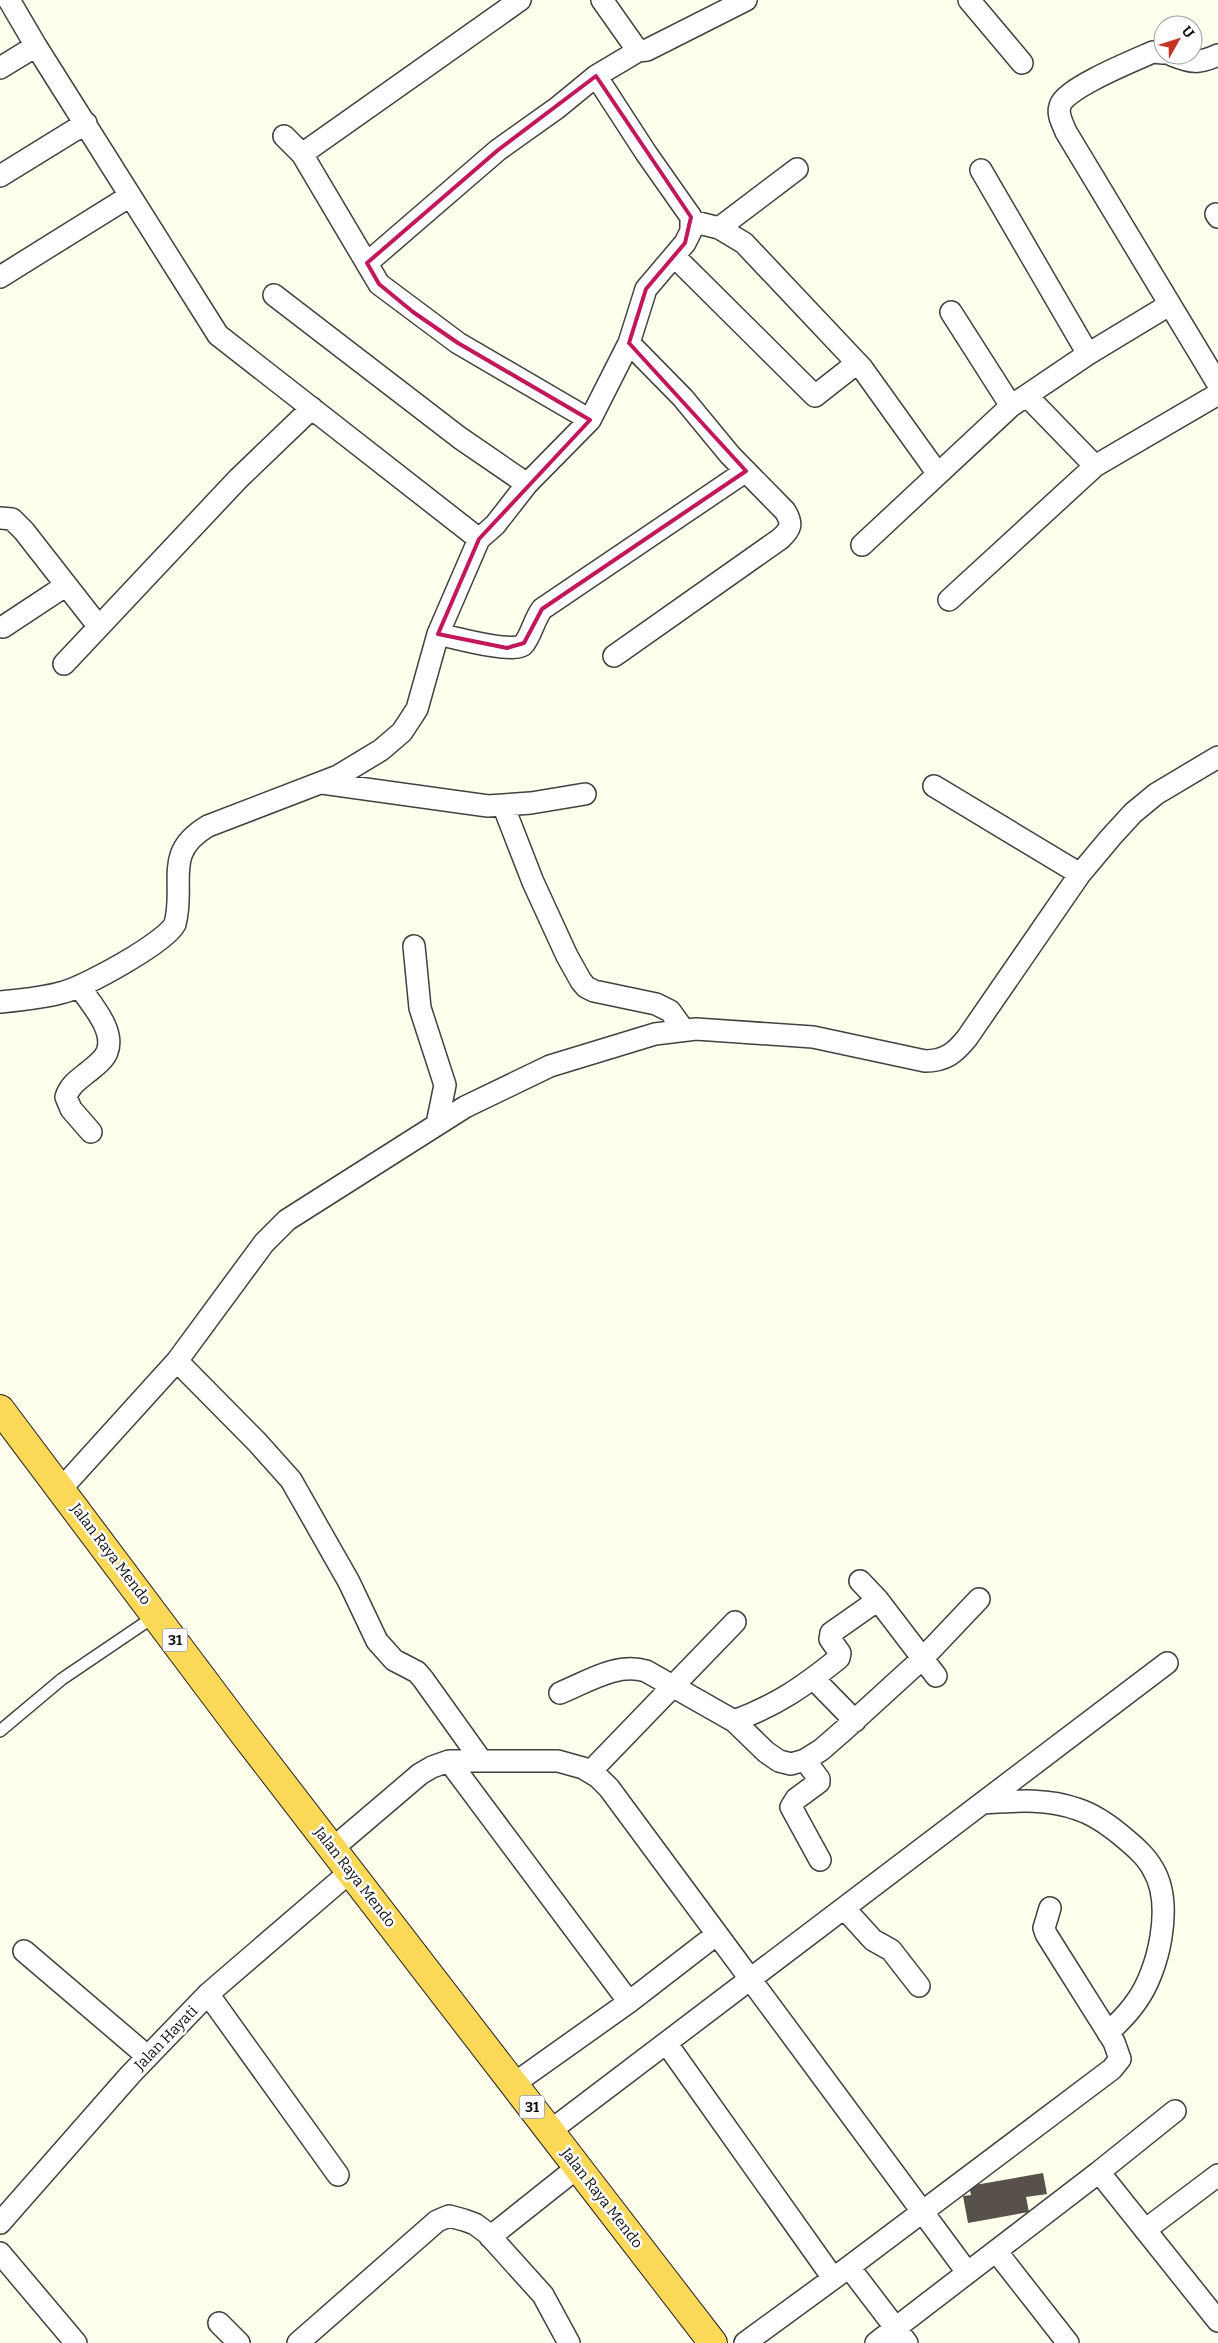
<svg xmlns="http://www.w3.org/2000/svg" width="1218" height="2343" viewBox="0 0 1218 2343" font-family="Bitter,serif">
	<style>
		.building { fill: #57514a }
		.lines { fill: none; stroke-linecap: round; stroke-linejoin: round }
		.service-casing { stroke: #414141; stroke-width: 14 }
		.minor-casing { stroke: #414141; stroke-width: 24 }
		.trunk-casing { stroke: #1f1f1f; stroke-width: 30 }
		.service { stroke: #fff; stroke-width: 11 }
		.minor { stroke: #fff; stroke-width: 21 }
		.trunk { stroke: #fcd859; stroke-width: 28 }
		.marked { fill: none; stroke: #c2185b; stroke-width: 4; stroke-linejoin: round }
		.labels { text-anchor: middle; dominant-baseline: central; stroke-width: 5; stroke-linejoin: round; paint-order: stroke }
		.shield { fill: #fff; stroke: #565656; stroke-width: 1 }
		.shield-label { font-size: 14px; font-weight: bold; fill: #0e0e0e }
		.street-label { font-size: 15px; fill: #0e0e0e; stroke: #fff }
	</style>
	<rect width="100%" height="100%" fill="#ffe"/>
	<path class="building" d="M1043 2173 1047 2194 1026 2197 1029 2212 968 2223 963 2196 971 2195 969 2186Z"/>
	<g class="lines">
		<defs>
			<path id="service" d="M0 1731 62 1679 155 1616"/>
			<path id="minor" d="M9 0 36 46 218 335 479 539
				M602 0 638 51
				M969 0 1022 63
				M1163 53 1153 52C1135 60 1063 89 1060 106 1057 115 1063 124 1066 132L1218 384
				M1172 55C1192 63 1198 64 1218 55
				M0 68 36 46
				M284 136 302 154 379 284 458 343 590 420
				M302 154 520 0
				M981 170 1088 354
				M0 176 86 123
				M1216 214 1218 217
				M691 221 719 228 744 243 862 368 938 474
				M719 228 797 169
				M674 256 815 396 857 363
				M367 263 498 150 557 108 596 76 638 51 647 50 746 0
				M0 277 130 196
				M274 295 460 438 527 484
				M951 312 1011 406
				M1027 396 1095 466
				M0 518 12 519 24 531 99 627
				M862 545 1011 406 1088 354 1169 305
				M949 600 1095 466 1218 394
				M3 627 65 586
				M438 634C452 637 516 655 524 644 532 633 534 620 542 609L746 471
				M614 656 780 539C791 529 793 524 785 511L730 455 683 398 629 343
				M64 664 238 479 312 408
				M322 783 488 806 531 803 585 794
				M934 786 1080 874
				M503 805 533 882 567 956 581 981 586 987 594 991 656 1004 670 1011 683 1029
				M414 946 420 1008 445 1085 437 1124
				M79 986C90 1003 116 1030 107 1052 104 1060 94 1067 88 1072 78 1080 70 1085 66 1097L71 1109 91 1132
				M0 1002C21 1000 44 998 64 992 86 986 165 943 175 924 186 882 162 853 208 826L338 776 381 750 402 732 417 709 438 634 479 539 495 525 527 484 590 420 629 343 646 289 685 243 691 231V217L646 153 596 76
				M177 1361 257 1442 291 1480 349 1582 377 1641 394 1660 417 1672 423 1679 481 1760
				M61 1489 177 1361 264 1243 287 1220 465 1107 550 1066 655 1034 696 1029 813 1037 925 1061C945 1061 955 1053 967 1038L1080 874 1111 837 1133 813 1156 794 1218 757
				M860 1581 878 1600 936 1676
				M814 1679 855 1721
				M560 1693C587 1682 617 1662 646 1671L734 1721 766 1752 779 1761 791 1764 805 1760 821 1750 844 1730 923 1658 979 1599
				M734 1721C777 1705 803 1687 839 1658L840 1653 830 1639 831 1633 878 1600
				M805 1760 819 1779V1782L796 1799 791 1807 820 1860
				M449 1761 629 2002
				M590 1772 735 1622
				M983 1803C1015 1801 1046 1798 1077 1809 1093 1814 1110 1826 1122 1836 1134 1846 1146 1856 1153 1869 1174 1904 1159 1971 1136 2002 1128 2014 1118 2023 1108 2033
				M332 1849 420 1774 432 1767 449 1761H558L583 1768 598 1777 609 1788 967 2272
				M844 1908 873 1940 891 1950 919 1986
				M24 1951 147 2056
				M208 1994 338 2175
				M667 2044 833 2278
				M515 2083 629 2002 717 1934
				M550 2131 1167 1663
				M1099 2172 1218 2321
				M0 2223 130 2075 208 1994 351 1871
				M1145 2230 1218 2175
				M490 2237 578 2167
				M996 2251 1068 2343
				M0 2253 76 2343
				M849 2267 907 2343
				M219 2323 239 2343
				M298 2343 437 2221 449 2216 464 2220 475 2224 487 2233 543 2295 569 2343
				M745 2343 849 2267 1112 2069 1120 2059 1114 2042 1046 1934 1044 1928 1050 1908
				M876 2343 1099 2172 1175 2111"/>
			<path id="trunk" d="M0 1409 244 1734 713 2343"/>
		</defs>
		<use href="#service" class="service-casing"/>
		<use href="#minor" class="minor-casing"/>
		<use href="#trunk" class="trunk-casing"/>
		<use href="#service" class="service"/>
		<use href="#minor" class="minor"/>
		<use href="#trunk" class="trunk"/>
	</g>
	<path class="marked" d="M596 76 691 217 685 243 646 289 629 343 746 471 542 609 524 643 507 648 438 634 479 539 590 420 458 343 413 312 379 284 367 263 498 150Z"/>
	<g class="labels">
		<g class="shield">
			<rect x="162.5" y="1628.5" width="25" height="23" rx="4"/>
			<rect x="519.5" y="2095.5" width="25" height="23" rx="4"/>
		</g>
		<g class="shield-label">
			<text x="175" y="1640">31</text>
			<text x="532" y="2107">31</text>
		</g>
		<g class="street-label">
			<text transform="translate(111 1554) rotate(53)">Jalan Raya Mendo</text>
			<text transform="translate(355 1877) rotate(52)">Jalan Raya Mendo</text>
			<text transform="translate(166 2038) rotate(-46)">Jalan Hayati</text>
			<text transform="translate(602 2198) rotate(52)">Jalan Raya Mendo</text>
		</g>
	</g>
	<g transform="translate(1178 40) rotate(51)"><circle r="24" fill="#ffffff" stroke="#9f9f9f"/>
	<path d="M0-4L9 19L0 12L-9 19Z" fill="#c33520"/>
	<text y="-8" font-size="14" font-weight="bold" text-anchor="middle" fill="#0e0e0e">U</text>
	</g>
</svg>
